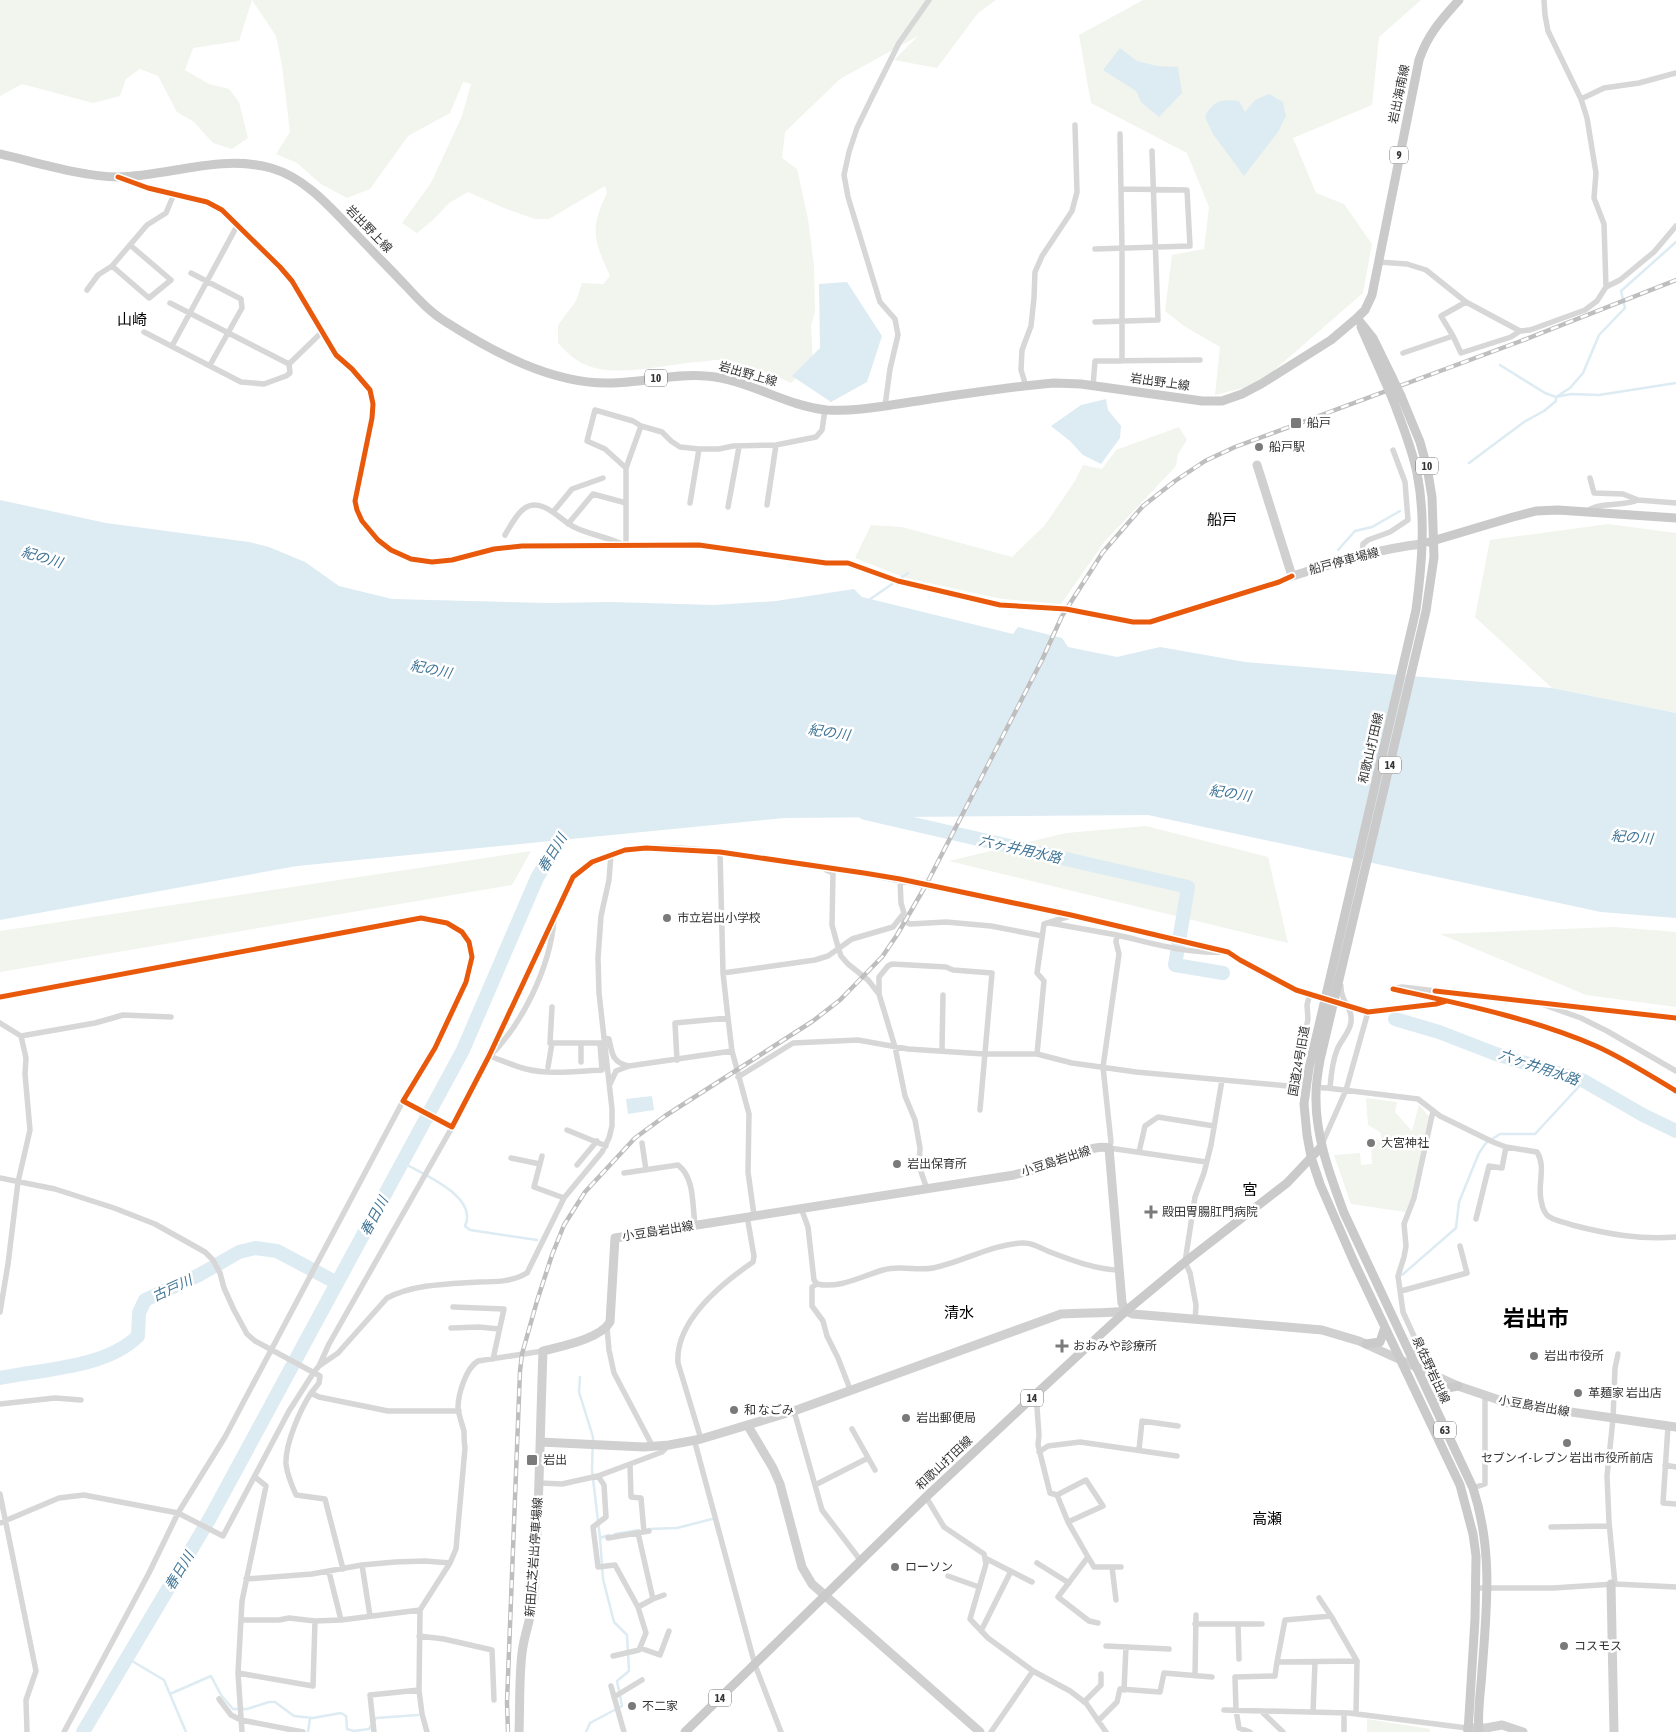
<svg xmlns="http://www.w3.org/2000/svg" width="1676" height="1732" viewBox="0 0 1676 1732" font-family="'Asap Condensed','Noto Sans JP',sans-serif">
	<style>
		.green { fill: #f1f5ed }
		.water { fill: #ddebf3 }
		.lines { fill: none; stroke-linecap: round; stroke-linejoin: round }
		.stream { stroke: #ddebf3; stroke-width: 2.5 }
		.river { stroke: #ddebf3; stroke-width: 14 }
		.street-tunnel { stroke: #d6d6d6; stroke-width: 5.5; stroke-dasharray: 5.5 3; stroke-linecap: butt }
		.street { stroke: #d7d7d7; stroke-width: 5.5 }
		.secondary { stroke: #d0d0d0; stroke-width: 9 }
		.primary { stroke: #cacaca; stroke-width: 9 }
		.rail-casing { stroke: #bebebe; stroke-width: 4.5 }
		.rail { stroke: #fff; stroke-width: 2.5; stroke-dasharray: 8; stroke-linecap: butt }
		.primary-bridge { stroke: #cacaca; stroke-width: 9 }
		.cycleway-casing { stroke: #fff; stroke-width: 8 }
		.cycleway { stroke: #e8590c; stroke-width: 5 }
		.poi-dot { fill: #7a7a7a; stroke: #fff; stroke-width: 2 }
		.labels { text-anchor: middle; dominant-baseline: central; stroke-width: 5; stroke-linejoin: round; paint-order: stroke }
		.shield { fill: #fff; stroke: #707070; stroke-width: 1 }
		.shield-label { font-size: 11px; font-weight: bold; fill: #333 }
		.street-label { font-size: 12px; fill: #333; stroke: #fff }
		.poi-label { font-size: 12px; fill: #333; stroke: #fff; text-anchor: start }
		.water-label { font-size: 14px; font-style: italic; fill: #3f7597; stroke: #fff }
		.quarter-label { font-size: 15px; fill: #000; stroke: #fff }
		.town-label { font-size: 22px; font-weight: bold; fill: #000; stroke: #fff }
	</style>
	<rect width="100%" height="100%" fill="#fff"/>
	<path class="green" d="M0 0H996L978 13 937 68 894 60 918 36 840 79 785 132 782 158 797 169 808 219 814 266 815 311 811 326 813 362 791 383C768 372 743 362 718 360 711 360 703 362 695 362 665 365 616 377 589 366 576 362 567 353 558 343V325L576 301 582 283 603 284 610 276C594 240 589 230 607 193L605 186 549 219H535L504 208 468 192 449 203 433 220 417 233 402 223 431 183 462 116 471 84 463 82 450 113 408 136 370 189 347 198 321 184 297 163 276 154 290 132 282 65 276 36 252 0 239 41 193 48 185 70 209 84 229 89 239 102 248 138 232 149 213 143 194 122 177 112 158 76 140 69 126 79 120 96 93 103 22 84 0 96Z
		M1143 0H1421L1379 37 1372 105 1293 138 1316 193 1344 204 1372 244 1363 293 1272 372 1247 387 1215 395 1220 347 1184 326 1165 311 1172 255 1204 249 1209 207 1187 153 1091 103 1079 35Z
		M1179 427 1187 440 1178 454 1176 466 1105 541 1061 604 1002 599 906 578 855 558 871 525 902 527 1012 557 1045 525 1075 481 1083 465 1102 469 1116 450Z
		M1608 524 1676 533V713L1552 688 1475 617 1490 540Z
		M1146 826 1268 857 1288 943 949 861 1066 833Z
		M531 851 512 885 0 972V931Z
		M1614 927 1676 932V1007L1586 995 1440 934Z
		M1366 1098 1397 1102 1395 1112 1412 1131 1419 1105 1433 1121 1418 1182 1405 1212 1351 1204 1334 1155 1360 1153 1361 1165 1372 1164 1371 1140 1382 1139 1380 1132 1368 1125Z
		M1367 1719 1430 1729V1732H1367Z"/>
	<path class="water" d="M1120 48 1137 61 1157 66 1178 67 1182 93 1159 117 1141 102 1136 91 1103 70Z
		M1269 94 1283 102 1286 116 1278 132 1244 176 1213 134 1205 117C1213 100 1222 99 1239 101L1245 112 1255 100Z
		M847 282 882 336 867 382 831 402 792 376 820 348 819 284Z
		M1106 399 1108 410 1121 426 1120 438 1101 464 1083 455 1070 441 1051 426 1081 405Z
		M0 500 106 523 249 542 269 547 305 562 339 586 392 599 548 603 612 602 714 605 776 601 854 589 862 597 1013 634 1018 627 1062 638 1068 647 1117 657 1160 647 1245 662 1552 688 1676 713V918L1601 912 1148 815 784 818 297 866 0 920Z
		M652 1096 654 1110 628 1114 626 1099Z"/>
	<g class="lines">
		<path class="stream" d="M1500 365 1545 393 1556 397 1571 394 1599 395 1676 383
			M1469 463 1524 422 1544 411 1556 401V397L1570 388 1583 373 1599 335 1625 308 1621 291 1676 242
			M1338 550 1355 531 1372 527 1400 511
			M869 600 908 573
			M402 1162C422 1174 479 1196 465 1226L470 1230 537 1240
			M1402 1275 1456 1228 1459 1202 1479 1153 1486 1143 1500 1134H1535L1584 1081
			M580 1377 579 1392 593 1437 592 1470 600 1538 609 1535
			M649 1529 677 1528 712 1519
			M615 1534 639 1530
			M127 1658 164 1680 186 1732
			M170 1694 211 1676 221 1695 233 1709H247L269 1702H275L294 1716 313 1718 341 1713 346 1716 347 1729 354 1731 369 1729 376 1718 418 1715
			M308 1732 310 1719
			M586 1732 590 1723 622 1706 617 1681 629 1671 627 1635 614 1622 603 1579 600 1538"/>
		<path class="river" d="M865 813 1188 887 1175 965 1223 973
			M1395 1019 1439 1032 1496 1054 1584 1081 1643 1115 1676 1131
			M0 1378C43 1369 106 1368 138 1336L139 1313 145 1300 199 1275 239 1252 255 1248 277 1251 337 1283
			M83 1732 210 1518 463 1050 537 878 568 825"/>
		<path class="street-tunnel" d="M1331 1000 1362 1009
			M1304 1087 1327 1088"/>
		<path class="street" d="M1544 0 1545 15 1548 31 1581 99 1587 118 1596 173 1594 198 1604 224 1606 287
			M1581 99 1604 88 1639 83 1676 73
			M1120 134 1122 248V361
			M121 178 148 188 207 202 222 210 280 267 292 281 336 355 352 369 370 390 373 404 372 418 355 501 357 510 362 521 378 540 391 550 411 559 432 562 452 560 494 549 522 546 699 545 826 563H848L898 581 1000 605 1066 609 1133 622H1150L1279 582 1292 576
			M1095 249 1190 246 1187 190 1121 189
			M1378 262 1407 264 1426 270 1466 302 1520 331 1511 337 1461 353 1453 336 1441 316 1466 302
			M112 266 149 298 171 280 130 245
			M191 273 241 299 242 308 210 365
			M87 290 98 275 112 266 147 225 166 213 174 194
			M170 303 289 364
			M1095 322 1158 320 1152 151
			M1520 331 1530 330 1585 310 1597 301 1606 287 1620 280 1654 252 1676 226
			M144 332 241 382 264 384 286 376 290 373 289 364
			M172 346 238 224
			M1403 353 1453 336
			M289 364 322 332
			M1026 386 1021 370 1022 350 1031 326 1034 298 1035 272 1042 256 1072 211 1077 192 1075 125
			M1093 386 1095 361 1200 360
			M885 406 890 369 898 335 895 319 880 302 848 197 844 175 849 152 857 128 873 95 899 43 929 0
			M626 468 605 449 587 441 595 410 633 421 641 426
			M1638 500 1676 503
			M690 503 699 449
			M767 505 776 445
			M728 507 739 447
			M553 512 572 489 603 478
			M1586 512C1601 501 1621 507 1638 500L1623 494 1594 493 1590 478
			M568 524 593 494 626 503
			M505 535C516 516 526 494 551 511 559 516 566 523 574 527 590 535 609 537 626 546V468L641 426 662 432 671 441 680 447 699 449H719L733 446 776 445 816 437 822 430 825 410
			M1362 555 1363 544 1368 540 1390 532 1408 520 1405 482 1393 450
			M720 852 723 973 728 1018 732 1051 749 1114 748 1172 754 1215
			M826 870 833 873 832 925 838 947 841 956 848 964 868 980 879 994 895 1047 905 1096 915 1120 920 1148 919 1166 927 1189
			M901 919 910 924 946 922 991 926 1042 936
			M1050 923 1117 935
			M723 973 815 960 828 956 852 939 893 927 904 913 901 903 900 879
			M1397 988 1402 987 1539 1003 1581 1018 1607 1031 1676 1071
			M1393 989C1461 1004 1531 1018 1596 1046 1623 1058 1651 1076 1676 1091
			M879 994V977L888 966 892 964 946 967 953 970 992 973 980 1110
			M0 997 421 918 447 923 462 932 469 942 472 957 466 982 435 1048 403 1101 225 1437 178 1513 149 1573 64 1732
			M552 1007 550 1043H603
			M1362 1009 1368 1012 1436 1004 1446 1001
			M0 1023 21 1036 95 1023 123 1015 171 1017
			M604 1038 609 1039C612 1053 612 1063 629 1066
			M942 1050 943 995
			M1037 1054 1044 981 1037 973 1044 924 1070 916
			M489 1056C501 1060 514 1066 526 1069 549 1075 579 1071 602 1070L600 1044
			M490 1056C523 1023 550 967 554 920
			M677 1060 675 1023 728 1018
			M581 1062V1043
			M548 1067 552 1043
			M738 1077 793 1043 858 1040 908 1049 984 1054H1037L1072 1063 1136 1072 1299 1087
			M610 1084 616 1071 629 1066 732 1051
			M1295 1086 1308 1019 1307 1005 1310 994
			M1327 1088 1418 1099 1440 1116 1493 1142 1506 1147 1537 1152C1547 1168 1536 1186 1542 1204 1542 1207 1545 1213 1547 1215 1553 1221 1565 1222 1572 1225 1607 1234 1640 1240 1676 1237
			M1330 1088C1331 1076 1332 1062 1337 1050 1341 1040 1350 1032 1351 1022 1353 1007 1340 1002 1341 986
			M403 1101 452 1127
			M567 1130 606 1146
			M642 1143 646 1170
			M1322 1144 1346 1090 1368 1012
			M1139 1152 1145 1126 1158 1117 1214 1126
			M542 1156 534 1187 564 1198
			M511 1158 540 1164
			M1206 1162 1109 1148 1111 1142 1103 1067 1119 954 1116 942 1117 935C1152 943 1186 954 1222 952
			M577 1165 597 1141
			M624 1173 678 1165C695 1178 692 1205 695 1224
			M0 1178 55 1189 114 1208 155 1224 205 1252 213 1260 220 1273 224 1288 234 1310 247 1334 255 1341 320 1376 319 1383 311 1393 319 1397 388 1411H459
			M801 1208 808 1227 814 1280 817 1284 812 1287V1306L823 1321 827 1336 838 1358 850 1389
			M1476 1219 1489 1166 1502 1168 1506 1147
			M817 1284C840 1289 862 1276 883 1270 900 1265 917 1271 933 1268 963 1262 990 1245 1021 1243 1032 1242 1040 1248 1050 1252 1071 1260 1097 1270 1120 1270
			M1401 1291 1467 1273 1460 1246
			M453 1307 504 1309 493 1359
			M0 1312 8 1264 18 1182 30 1130 25 1074 26 1058 21 1036
			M1195 1320 1196 1305 1190 1273 1185 1262 1195 1197 1204 1173 1211 1145 1222 1080
			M451 1328 479 1327 499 1329
			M607 1328 609 1350 614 1373 653 1447
			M1410 1357 1416 1352 1418 1345 1403 1312 1398 1276 1404 1257 1406 1246 1404 1224 1414 1198 1433 1111
			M319 1366 329 1344 463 1108 573 877C589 864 605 854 626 850 677 842 740 855 791 862 871 874 950 890 1029 907 1095 921 1162 935 1228 952 1254 970 1285 988 1317 996
			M311 1393C300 1410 285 1444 286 1464 287 1474 292 1486 296 1495L325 1499 343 1569
			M1036 1394 1039 1435 1038 1445 1050 1493 1057 1495 1068 1522 1088 1557 1058 1597 1089 1621 1098 1623
			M0 1404 55 1398 81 1400
			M794 1411 822 1510 861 1561
			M1668 1426 1663 1503 1676 1504
			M852 1429 875 1470
			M694 1439 755 1665 781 1732
			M701 1439 678 1363C675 1321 721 1284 753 1262L754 1256 747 1216
			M1139 1450 1142 1421 1178 1426
			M1039 1452 1048 1446 1080 1442 1177 1456
			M630 1464 631 1497 641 1498 644 1532
			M1665 1465 1676 1467
			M598 1476 604 1485 606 1517 593 1527 598 1567 615 1565 638 1607 646 1633 639 1650 613 1656
			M540 1483 562 1484 598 1476 662 1452 669 1445
			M815 1485 868 1458
			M1473 1488 1485 1484V1397
			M0 1494 36 1671 26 1700 27 1732
			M1057 1495 1086 1480 1103 1506 1068 1522
			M926 1497 944 1527 984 1554 986 1564 970 1619 988 1638 1033 1671 1070 1691 1086 1703 1106 1732
			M0 1523 59 1498 84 1495 178 1513 223 1536 289 1411 314 1372 319 1366 338 1353 387 1298C415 1284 447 1284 478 1282 495 1282 512 1282 527 1273L564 1198 602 1152 609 1138 612 1126V1109L599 993 598 958 601 916 609 880 611 854
			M1551 1527 1609 1526
			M638 1533 653 1599
			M608 1538 649 1531
			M1088 1557 1094 1567H1121
			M985 1558 1032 1582
			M1037 1563 1069 1583
			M362 1565 370 1616
			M1112 1567 1116 1600
			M329 1572 341 1620
			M948 1576 979 1587
			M246 1579 312 1574 362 1565 395 1562 425 1561 450 1563
			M1615 1584 1676 1587
			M1476 1588H1553L1615 1584 1609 1522 1607 1476 1613 1419 1615 1368 1618 1354
			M638 1607 653 1599 664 1595
			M1331 1616 1357 1661
			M241 1620H279L289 1618 315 1621 341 1620 420 1610
			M1195 1624H1262
			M1238 1624 1239 1659
			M981 1631 1011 1571
			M419 1636 444 1639 492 1650 494 1700
			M1106 1646 1169 1649
			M640 1648 660 1655 669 1631
			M1277 1662 1285 1620 1331 1616 1319 1598
			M238 1673 313 1686 315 1621
			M1195 1676 1196 1615
			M611 1686 624 1732
			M1124 1690 1126 1647
			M614 1697 642 1680
			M219 1699 231 1715 241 1720 303 1732
			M1084 1702 1101 1685V1674
			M1224 1710 1349 1713 1467 1728
			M1261 1711 1283 1732
			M1313 1712 1315 1663
			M1344 1713V1732
			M1098 1721 1117 1702 1120 1689 1160 1692 1164 1673 1212 1677
			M242 1732 238 1673 242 1601 266 1486 255 1477
			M374 1732 370 1695 419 1690
			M427 1732 422 1714 419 1690 420 1610 450 1563 456 1549 465 1448C464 1442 464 1437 464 1431 462 1424 459 1416 458 1408 458 1394 466 1368 478 1361L543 1351
			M991 1732 1033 1671
			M1250 1732 1239 1728 1236 1710 1235 1677 1275 1676 1277 1662 1357 1661 1356 1714"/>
		<path class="secondary" d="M1257 465 1292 576C1335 563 1377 549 1422 544
			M748 1426 773 1468 780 1484 802 1567 812 1584 980 1732
			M540 1442 644 1447 669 1445 701 1439 794 1411 1061 1314C1083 1312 1104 1314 1126 1311
			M1611 1584 1614 1732
			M1467 1728H1486L1502 1725 1523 1732
			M519 1732C520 1706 519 1679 522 1653 524 1634 532 1616 534 1597 539 1515 540 1433 543 1351 562 1346 600 1339 610 1322L615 1238 1014 1175C1021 1173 1029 1171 1037 1169 1054 1163 1093 1143 1109 1148L1122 1303 1126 1311 1133 1314 1322 1330 1359 1341 1458 1386 1508 1403 1676 1427"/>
		<path class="primary" d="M0 154C35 162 83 177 118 177 169 176 220 154 271 168 306 178 331 208 356 234 373 252 390 269 407 287 419 300 431 313 446 322 493 352 552 384 609 383 642 383 674 373 706 376 748 379 785 406 827 410 857 412 888 405 918 401 963 394 1008 387 1054 383L1081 384 1202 401H1222L1242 394 1261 384 1331 340 1357 318 1365 310 1372 295 1419 60C1428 34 1441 20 1459 0
			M1357 318 1373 338 1392 377
			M1361 327 1384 379
			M1401 396 1420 442 1427 467 1432 497 1434 557 1426 611 1320 1060C1318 1071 1316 1083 1316 1095 1315 1136 1330 1175 1344 1213L1473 1488C1493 1549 1487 1607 1482 1671 1481 1690 1477 1712 1479 1732
			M1393 400C1402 424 1412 448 1417 473 1426 518 1422 564 1416 610L1309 1068 1304 1104 1307 1135 1311 1157 1320 1184 1354 1262 1460 1485 1473 1534 1476 1556 1475 1619 1468 1732
			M1429 542 1513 517 1536 511 1558 510 1676 518
			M1366 1344 1380 1342 1385 1327
			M1435 1407C1432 1391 1445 1388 1458 1386
			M685 1732 926 1497 1036 1394 1126 1311 1185 1262 1287 1183 1322 1146"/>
		<defs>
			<path id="rail" d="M508 1732 507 1702 520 1371 522 1354 537 1301 552 1255 564 1225 585 1192 635 1138 665 1116 813 1021 840 1000 882 957 897 935 926 885 1042 660 1062 616 1103 552 1143 506 1175 481 1205 461 1235 447 1521 341 1676 280"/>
		</defs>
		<use href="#rail" class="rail-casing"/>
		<use href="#rail" class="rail"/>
		<path class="primary-bridge" d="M1392 377 1401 396
			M1384 379 1393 400"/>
		<defs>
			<path id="cycleway" d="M118 177 148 188 207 202 222 210 280 267 292 281 336 355 352 369 370 390 373 404 372 418 355 501 357 510 362 521 378 540 391 550 411 559 432 562 452 560 494 549 522 546 699 545 826 563H848L898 581 1000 605 1066 609 1133 622H1150L1279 582 1292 576
				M1393 989C1461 1004 1531 1018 1596 1046 1623 1058 1651 1076 1676 1091
				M1435 991 1676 1018
				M0 997 421 918 447 923 462 932 469 942 472 957 466 982 435 1048 403 1101 452 1127 489 1056 573 877 592 862 625 850 646 848 720 852 864 873 900 879 1071 915 1228 952 1240 960 1296 990 1368 1012 1436 1004 1446 1001"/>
		</defs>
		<use href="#cycleway" class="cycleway-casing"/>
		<use href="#cycleway" class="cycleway"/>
	</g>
	<g class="poi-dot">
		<rect x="1290" y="417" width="12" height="12" rx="2.5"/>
		<circle cx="1259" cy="447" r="5"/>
		<circle cx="667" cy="918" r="5"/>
		<circle cx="1371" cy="1143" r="5"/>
		<circle cx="897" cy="1164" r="5"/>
		<path d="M1148.5 1204.5h5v5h5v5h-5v5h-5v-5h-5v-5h5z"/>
		<path d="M1059.5 1338.5h5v5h5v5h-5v5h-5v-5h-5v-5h5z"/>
		<circle cx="1534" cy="1356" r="5"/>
		<circle cx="1578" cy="1393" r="5"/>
		<circle cx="734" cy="1410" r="5"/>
		<circle cx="906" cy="1418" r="5"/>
		<circle cx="1567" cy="1443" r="5"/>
		<rect x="526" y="1454" width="12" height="12" rx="2.5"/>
		<circle cx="895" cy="1567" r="5"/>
		<circle cx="1564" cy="1646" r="5"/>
		<circle cx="632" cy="1706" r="5"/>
	</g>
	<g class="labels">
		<g class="shield">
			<rect x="1390" y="146.5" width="18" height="17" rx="4"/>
			<rect x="645" y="369.5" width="22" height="17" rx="4"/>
			<rect x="1416" y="457.5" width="22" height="17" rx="4"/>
			<rect x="1379" y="756.5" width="22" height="17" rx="4"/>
			<rect x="1021" y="1389.5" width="22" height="17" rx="4"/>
			<rect x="1434" y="1421.5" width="22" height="17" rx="4"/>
			<rect x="709" y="1689.5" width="22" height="17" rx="4"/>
		</g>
		<g class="shield-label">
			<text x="1399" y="155">9</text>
			<text x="656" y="378">10</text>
			<text x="1427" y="466">10</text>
			<text x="1390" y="765">14</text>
			<text x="1032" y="1398">14</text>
			<text x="1445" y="1430">63</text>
			<text x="720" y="1698">14</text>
		</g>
		<g class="street-label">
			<text transform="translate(1399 94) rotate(-78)">岩出海南線</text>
			<text transform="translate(369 229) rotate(46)">岩出野上線</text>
			<text transform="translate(748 374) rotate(16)">岩出野上線</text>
			<text transform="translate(1160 382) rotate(8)">岩出野上線</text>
			<text transform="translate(1344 561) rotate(-15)">船戸停車場線</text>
			<text transform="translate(1371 748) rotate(-77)">和歌山打田線</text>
			<text transform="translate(1299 1061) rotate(-80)">国道24号旧道</text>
			<text transform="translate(1056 1161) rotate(-18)">小豆島岩出線</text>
			<text transform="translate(658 1231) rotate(-9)">小豆島岩出線</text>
			<text transform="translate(1431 1370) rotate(65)">泉佐野岩出線</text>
			<text transform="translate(1534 1406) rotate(10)">小豆島岩出線</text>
			<text transform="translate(944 1463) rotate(-43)">和歌山打田線</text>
			<text transform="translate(534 1557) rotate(-86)">新田広芝岩出停車場線</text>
		</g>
		<g class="poi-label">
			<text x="1307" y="423">船戸</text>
			<text x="1269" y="447">船戸駅</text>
			<text x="677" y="918">市立岩出小学校</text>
			<text x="1381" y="1143">大宮神社</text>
			<text x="907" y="1164">岩出保育所</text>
			<text x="1162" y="1212">殿田胃腸肛門病院</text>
			<text x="1073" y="1346">おおみや診療所</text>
			<text x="1544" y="1356">岩出市役所</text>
			<text x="1588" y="1393">革麺家 岩出店</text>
			<text x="744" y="1410">和 なごみ</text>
			<text x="916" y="1418">岩出郵便局</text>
			<text x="1567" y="1458" text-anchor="middle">セブンイ-レブン 岩出市役所前店</text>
			<text x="543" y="1460">岩出</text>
			<text x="905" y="1567">ローソン</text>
			<text x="1574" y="1646">コスモス</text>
			<text x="642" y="1706">不二家</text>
		</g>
		<g class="water-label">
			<text transform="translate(42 557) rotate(17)">紀の川</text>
			<text transform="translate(431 669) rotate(12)">紀の川</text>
			<text transform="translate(829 732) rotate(9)">紀の川</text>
			<text transform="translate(1230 793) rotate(9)">紀の川</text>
			<text transform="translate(1632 837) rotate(5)">紀の川</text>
			<text transform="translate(1020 849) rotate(13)">六ヶ井用水路</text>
			<text transform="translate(552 853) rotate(-59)">春日川</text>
			<text transform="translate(1539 1067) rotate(19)">六ヶ井用水路</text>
			<text transform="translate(374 1216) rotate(-62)">春日川</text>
			<text transform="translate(172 1288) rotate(-25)">古戸川</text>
			<text transform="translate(179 1571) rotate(-59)">春日川</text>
		</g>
		<g class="quarter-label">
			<text x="132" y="319">山崎</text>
			<text x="1222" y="519">船戸</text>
			<text x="1250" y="1189">宮</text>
			<text x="959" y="1312">清水</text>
			<text x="1267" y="1518">高瀬</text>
		</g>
		<g class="town-label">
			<text x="1536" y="1318">岩出市</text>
		</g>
	</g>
</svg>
